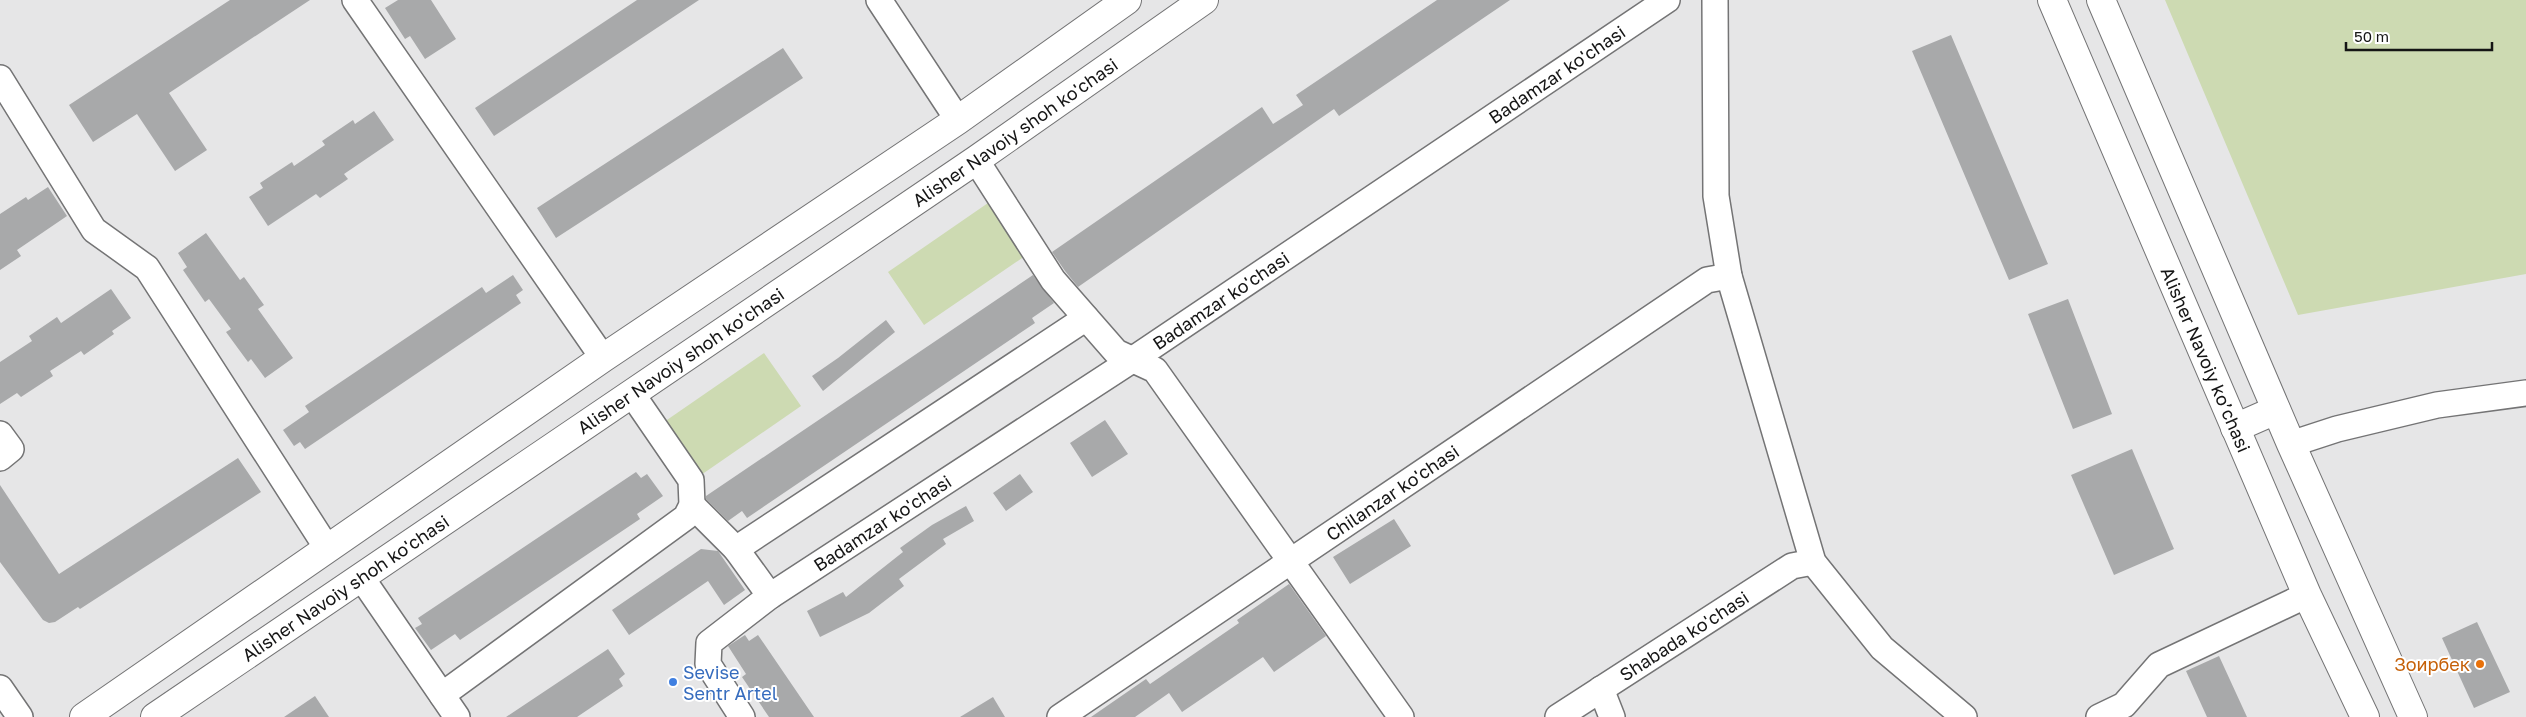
<svg xmlns="http://www.w3.org/2000/svg" width="2526" height="717" viewBox="0 0 2526 717" font-family="'Golos Text',sans-serif">
	<style>
		.green { fill: #cddab2 }
		.building { fill: #a8a9aa }
		.lines { fill: none; stroke-linecap: round; stroke-linejoin: round }
		.minor-casing { stroke: #747475; stroke-width: 28 }
		.major-casing { stroke: #747475; stroke-width: 30 }
		.minor { stroke: #fff; stroke-width: 25 }
		.major { stroke: #fff; stroke-width: 28 }
		.food-dot { fill: #e8710a; stroke: #fff; stroke-width: 2 }
		.shop-dot { fill: #3f7fe0; stroke: #fff; stroke-width: 2 }
		.labels { text-anchor: middle; dominant-baseline: central; stroke-width: 4; stroke-linejoin: round; paint-order: stroke }
		.street-label { font-size: 18px; fill: #151515; stroke: #fff }
		.food-label { font-size: 18px; fill: #c56008; stroke: #fff; text-anchor: end }
		.shop-label { font-size: 18px; fill: #366cbe; stroke: #fff; text-anchor: start }
	</style>
	<rect width="100%" height="100%" fill="#e6e6e7"/>
	<path class="green" d="M2165 0H2526V274L2298 315Z
		M988 203 1025 256 924 325 888 272Z
		M764 353 801 406 701 475 664 422Z"/>
	<path class="building" d="M230 0H310L169 93 207 150 175 171 137 114 93 142 69 105Z
		M398 0H431L456 39 425 59 410 36 405 39 385 8Z
		M637 0H699L494 136 475 108Z
		M1437 0H1510L1339 116 1334 109 1078 287 1065 271 1052 252 1262 107 1273 124 1303 105 1296 95Z
		M1951 35 2048 264 2009 280 1912 51Z
		M783 48 803 78 556 238 537 208Z
		M374 111 394 140 344 174 348 179 320 198 316 194 268 226 249 197 263 188 260 183 292 162 294 166 325 145 322 141 353 120 355 124Z
		M48 187 67 216 17 250 21 256 0 270V214L26 197 28 200Z
		M206 233 240 280 244 277 264 305 258 309 293 358 265 378 251 359 248 362 226 332 231 329 209 299 205 302 183 270 187 267 178 253Z
		M513 275 523 290 516 295 521 303 305 449 300 442 294 446 283 430 309 412 305 406 482 287 486 293Z
		M1033 275 1054 303 1032 318 1035 323 747 518 742 511 728 521 706 499V496Z
		M111 289 131 318 112 331 114 334 84 355 81 351 50 371 53 376 21 397 17 393 0 404V362L32 341 29 336 57 317 61 323Z
		M2068 299 2112 414 2073 429 2028 314Z
		M886 320 895 332 823 391 812 376 838 358Z
		M1105 420 1128 454 1092 477 1070 443Z
		M2132 449 2174 549 2114 575 2071 475Z
		M238 458 261 492 80 609 78 607 55 622 49 623 43 620 0 562V485L59 574Z
		M636 472 641 478 647 474 663 496 637 514 640 519 460 640 455 634 431 650 415 628 422 624 418 618Z
		M1020 474 1033 492 1006 511 993 493Z
		M966 506 974 521 943 539 946 544 899 579 904 586 869 613 820 637 807 611 843 592 846 597 903 552 900 548 932 525Z
		M1394 519 1411 546 1350 584 1333 557Z
		M701 549 718 551 745 590 724 605 708 581 629 635 612 610Z
		M1289 584 1326 636 1274 672 1263 657 1182 712 1169 693 1135 717H1091L1146 679 1150 684 1239 623 1237 620Z
		M2477 622 2510 692 2474 708 2442 638Z
		M745 635 749 641 758 635 814 717H769L742 677 746 674 728 646Z
		M608 649 625 674 619 679 623 686 577 717H506Z
		M2219 656 2247 717H2207L2186 671Z
		M315 696 329 717H284Z
		M993 697 1005 717H960Z"/>
	<g class="lines">
		<defs>
			<g id="minor">
				<path d="M355 0 603 358"/>
				<path d="M879 0 958 120"/>
				<path d="M1715 0 1716 196 1729 276 1813 562 1882 648 1964 717"/>
				<path d="M0 78 94 230 147 268 327 548"/>
				<path d="M976 160 1053 280 1116 352 1155 370 1401 717"/>
				<path d="M0 434 11 449 0 458"/>
				<path d="M2291 444 2337 429 2437 405 2526 393"/>
				<path d="M692 505 736 549 770 596"/>
				<path d="M736 549 1086 318"/>
				<path d="M361 577 457 717"/>
				<path d="M0 688 20 717"/>
				<path d="M1601 689 1612 717"/>
				<path d="M442 695 686 517 692 505 691 480 632 394"/>
				<path id="s1" d="M742 717 708 664 709 643 770 596 1132 360 1667 0"/>
				<path id="s2" d="M1060 717 1707 280 1729 276"/>
				<path id="s3" d="M1558 717 1792 566 1813 562"/>
				<path d="M2099 717 2124 705 2159 665 2307 595"/>
			</g>
			<g id="major">
				<path id="s4" d="M2052 0 2307 595 2365 717"/>
				<path d="M2101 0 2291 444 2413 717"/>
				<path d="M2235 428 2276 410"/>
				<path d="M84 717 603 358 958 120 1127 0"/>
				<path id="s5" d="M155 717 976 160 1204 0"/>
			</g>
		</defs>
		<use href="#minor" class="minor-casing"/>
		<use href="#major" class="major-casing"/>
		<use href="#minor" class="minor"/>
		<use href="#major" class="major"/>
	</g>
	<circle class="food-dot" cx="2480" cy="664" r="5"/>
	<circle class="shop-dot" cx="673" cy="682" r="5"/>
	<g class="labels">
		<g class="street-label">
			<text stroke="none"><textPath href="#s1" startOffset="1105">Badamzar ko'chasi</textPath></text>
			<text stroke="none"><textPath href="#s5" startOffset="1040">Alisher Navoiy shoh ko'chasi</textPath></text>
			<text stroke="none"><textPath href="#s1" startOffset="700">Badamzar ko'chasi</textPath></text>
			<text stroke="none"><textPath href="#s5" startOffset="635">Alisher Navoiy shoh ko'chasi</textPath></text>
			<text stroke="none"><textPath href="#s4" startOffset="391">Alisher Navoiy ko’chasi</textPath></text>
			<text stroke="none"><textPath href="#s2" startOffset="401">Chilanzar ko'chasi</textPath></text>
			<text stroke="none"><textPath href="#s1" startOffset="295">Badamzar ko'chasi</textPath></text>
			<text stroke="none"><textPath href="#s5" startOffset="230">Alisher Navoiy shoh ko'chasi</textPath></text>
			<text stroke="none"><textPath href="#s3" startOffset="150">Shabada ko'chasi</textPath></text>
		</g>
		<g class="food-label">
			<text x="2470" y="664">Зоирбек</text>
		</g>
		<g class="shop-label">
			<text x="683" y="672">Sevise<tspan x="683" dy="21">Sentr Artel</tspan></text>
		</g>
	</g>
	<path d="M2346 42v8h146v-8" fill="none" stroke="#151515" stroke-width="2.5"/>
	<text x="2354" y="42" font-size="15" fill="#151515" stroke="#ffffff" stroke-width="4" paint-order="stroke">50 m</text>
</svg>
